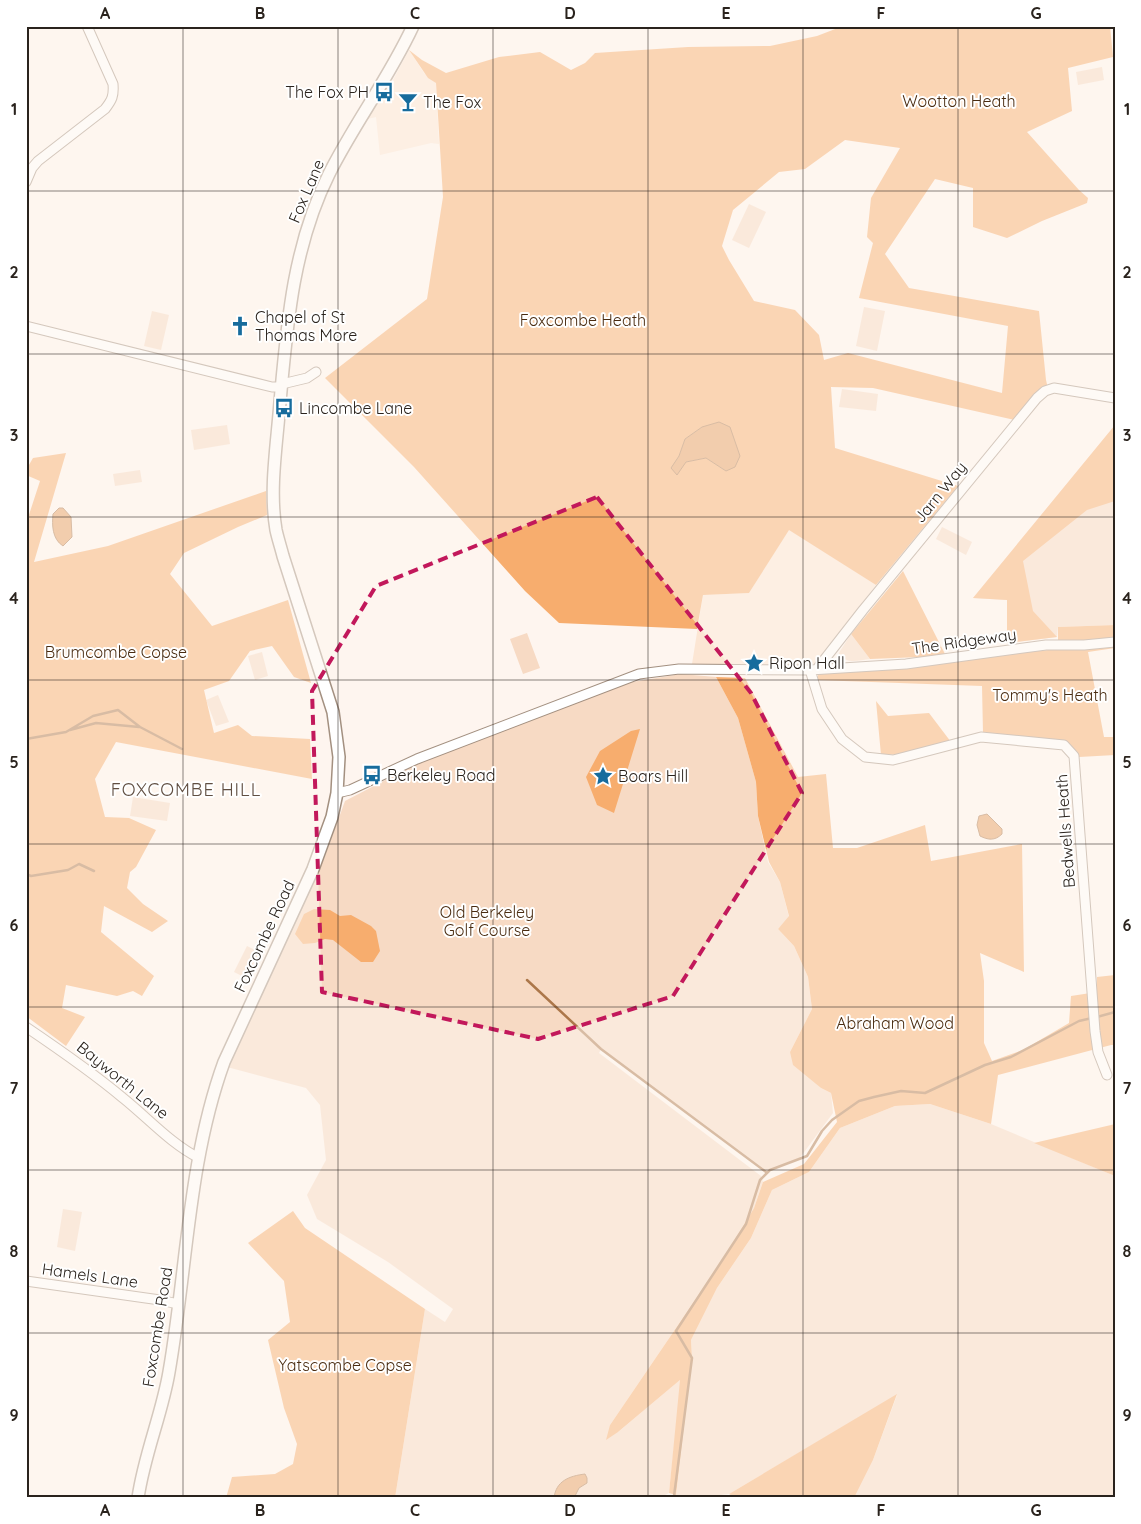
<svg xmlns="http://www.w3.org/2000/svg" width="1141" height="1524" viewBox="0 0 1141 1524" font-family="Quicksand,sans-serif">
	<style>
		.built { fill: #fce6d4 }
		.green { fill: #f7dac4 }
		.forest { fill: #f7ad6e; fill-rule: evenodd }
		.water { fill: #e49b5d; stroke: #ac774a }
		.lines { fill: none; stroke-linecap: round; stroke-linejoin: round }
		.stream { stroke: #ac774a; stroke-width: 2.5 }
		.minor-casing { stroke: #a39080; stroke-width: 11 }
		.tertiary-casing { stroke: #a39080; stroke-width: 14 }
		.minor { stroke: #fff; stroke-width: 9 }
		.tertiary { stroke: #fff; stroke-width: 11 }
		.marked { fill: none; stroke: #c2185b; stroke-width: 4; stroke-dasharray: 10 6; stroke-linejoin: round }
		.grid { fill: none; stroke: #2a231d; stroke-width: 1; stroke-opacity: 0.55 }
		.labels { text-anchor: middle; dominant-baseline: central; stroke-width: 4; stroke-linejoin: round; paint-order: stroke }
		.poi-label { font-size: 16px; fill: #2a231d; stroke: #fff; text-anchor: start }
		.park-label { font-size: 16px; fill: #4a2c11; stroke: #fff }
		.street-label { font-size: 16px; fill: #2a231d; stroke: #fff }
		.neighbourhood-label { font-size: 18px; letter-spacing: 1px; fill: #614f42; stroke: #fff }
		.neatline { fill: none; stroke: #2a231d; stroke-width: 2 }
		.grid-label { font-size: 16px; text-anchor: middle; font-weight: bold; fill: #2a231d }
	</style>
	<rect width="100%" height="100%" fill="#fef5ef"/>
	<path class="built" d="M409 50 424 73 436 83 439 144 431 143 380 155 376 117 367 119 393 80Z
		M789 529 876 585 816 664H692L703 595 749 593Z"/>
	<path class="green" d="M1102 67 1104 80 1078 85 1076 72Z
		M749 204 766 212 749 248 732 240Z
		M864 307 885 311 877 351 856 346Z
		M152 311 169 315 161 350 144 346Z
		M842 389 878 394 876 411 839 407Z
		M227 425 230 444 194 450 191 430Z
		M1115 425V625L1058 627 1057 637 1007 643V600L973 598Z
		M140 470 142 482 115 486 113 474Z
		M942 527 972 542 966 555 936 539Z
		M527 633 540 668 523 674 510 639Z
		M851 634 870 659C859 660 847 665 839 654L840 651Z
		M262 652 268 676 255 680 248 656Z
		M681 674 716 677 738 718 756 782 758 816 768 862 780 882 789 917 778 929 794 946 808 977 812 1009 790 1052 821 1088 831 1093 833 1113 799 1159 766 1172 601 1049 599 1053 761 1176 763 1182 754 1208 723 1259 610 1425 618 1432 681 1379 669 1493 659 1498H395L425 1309 445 1322 453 1309 388 1262 317 1219 307 1195 326 1160 320 1105 306 1088 227 1067 324 859 345 801 418 763 578 700 632 682Z
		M218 695 229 722 216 726 206 700Z
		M133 797 170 803 167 821 130 816Z
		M247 946 259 952 246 978 234 972Z
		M930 1104 991 1124 1115 1176V1498H854L873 1460 897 1395 729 1494 699 1498 676 1495 692 1358 691 1340 717 1288 751 1238 772 1190 809 1172 840 1128 895 1106Z
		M63 1209 82 1212 75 1251 57 1247Z"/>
	<path class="forest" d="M843 26H1110L1113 57 1068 68 1072 111 1027 132 1079 190 1088 198 1087 203 1042 221 1007 238 973 227V188L935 179 885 254 909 288 1039 311 1046 380 1049 393 1038 403 1023 422 873 388 831 387 835 448 958 486 876 585 789 530 749 593 703 595 697 629 559 623 525 591 414 467 325 378 427 299 443 197 436 83 428 78 409 50 422 60 446 73 499 57 540 52 571 70 585 63 595 53 688 47 770 46 817 36ZM845 140 900 148 871 198 867 237 873 243 859 298 1008 326 1002 393 848 353 824 360 819 335 795 310 754 301 729 260 722 246 733 210 779 172 805 169ZM702 427 726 471 706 458 686 462 671 469 679 456 685 439Z
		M1115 425V501L1087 510 1023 561 1033 611 1057 637 1007 643V600L973 598Z
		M66 453 34 562 108 546 266 491 267 515 238 527 184 553 170 574 212 626 288 600 311 683 294 677 272 646 250 651 229 681 204 690 214 733 238 725 252 736 310 739 312 779 116 742 95 779 105 817 129 818 156 830 136 867 130 872 127 888 143 904 168 921 152 932 104 906 101 932 154 976 142 996 133 991 117 996 66 985 62 1008 85 1017 66 1046 26 1016V524L40 481 26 475V470L33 458Z
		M903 571 946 656 870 659 851 634Z
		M1115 625V648L1088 652 1104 737H1115V755L1079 757 1068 744 1062 741 983 733 982 686 816 680 819 673 1058 649V627Z
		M716 677 745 678 798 777 826 774 833 848H857L925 825 931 861 1022 844 1024 972 980 953 984 981V1043L992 1061 1023 1050 1069 1023 1071 996 1097 992V977L1115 975V1045H1111L998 1075 991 1124 930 1104 895 1106 840 1128 809 1172 772 1190 751 1238 717 1288 691 1340 692 1358 676 1495 669 1493 680 1380 618 1432 606 1440 610 1425 723 1259 754 1208 763 1182 804 1164 837 1122 831 1093 821 1088 793 1065 790 1052 812 1009 808 977 794 946 778 929 789 916 780 882 769 862 758 816 756 782 738 718Z
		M876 701 888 716 929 713 951 742 905 754 881 755Z
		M640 729 614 813 597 805 586 777 600 751 631 731Z
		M314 909 330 910 340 916 351 915 371 926 376 931 380 951 373 962H361L333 940 325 939 315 943 303 944 295 934 304 914Z
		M1115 1124V1176L1034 1143 1111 1125Z
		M293 1211 305 1228 425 1309 395 1498H226L232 1477 275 1474 293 1464 297 1444 284 1408 268 1340 290 1322 284 1281 248 1243Z
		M897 1394 873 1460 854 1498H736L729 1494Z"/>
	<path class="water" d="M719 422 730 427 740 456 735 467 726 471 706 458 686 462 677 475 671 468 679 456 685 439 702 427Z
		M59 508H63L71 517 72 537 63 546C52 539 52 525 53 514Z
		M987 814 1002 829V834C995 841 988 840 980 836L977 825 979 816Z
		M585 1474 587 1478V1483L579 1488 574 1498H554C556 1481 569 1476 585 1474Z"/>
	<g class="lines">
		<path class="stream" d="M70 730 96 723 139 727
			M26 739 66 732 93 716 118 710 140 727 182 749
			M26 874 31 876 68 870 79 864 94 871
			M527 980 601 1049 766 1172
			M1097 1017 1115 1012
			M674 1496 692 1358 676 1331 746 1224 760 1180 770 1170 807 1156 822 1131 832 1120 859 1101 874 1097 901 1091 925 1093 985 1065 1011 1057 1079 1021 1092 1018"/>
		<defs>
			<path id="minor" d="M26 182 32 168 38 161 105 109C112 100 114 96 113 84L87 26
				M26 326 272 387H281
				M282 384 307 378 316 372
				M817 669 863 610 1037 398 1045 391 1054 388 1115 398
				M810 670 822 709 842 739 865 757 893 760 981 737 1064 745 1074 756 1095 1031 1098 1052 1107 1075
				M337 793 350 790 417 759 639 674 679 669 810 670 906 664 1046 645H1084L1115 642
				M26 1027C60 1050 92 1072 123 1098 148 1118 171 1144 199 1158
				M26 1281 160 1300 178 1304"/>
			<path id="tertiary" d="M138 1498C144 1455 162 1414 169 1372 187 1269 188 1161 224 1062L313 869 332 817 337 793 339 757 333 712 283 556C281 548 278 539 276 530 269 489 277 444 280 402 287 324 293 246 329 174 354 124 389 78 413 26"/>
		</defs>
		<use href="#minor" class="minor-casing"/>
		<use href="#tertiary" class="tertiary-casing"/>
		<use href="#minor" class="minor"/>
		<use href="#tertiary" class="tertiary"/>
	</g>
	<path d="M0 0H1141V1524H0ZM597 497 751 693 802 793 673 996 538 1039 322 992 312 691 376 586Z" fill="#fef5ef" fill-opacity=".55" fill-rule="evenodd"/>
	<path class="marked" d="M597 497 751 693 802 793 673 996 538 1039 322 992 312 691 376 586Z"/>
	<path class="grid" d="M183 26V1498M338 26V1498M493 26V1498M648 26V1498M803 26V1498M958 26V1498M26 191H1115M26 354H1115M26 517H1115M26 680H1115M26 844H1115M26 1007H1115M26 1170H1115M26 1333H1115"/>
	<defs>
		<symbol id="bus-bare" viewBox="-9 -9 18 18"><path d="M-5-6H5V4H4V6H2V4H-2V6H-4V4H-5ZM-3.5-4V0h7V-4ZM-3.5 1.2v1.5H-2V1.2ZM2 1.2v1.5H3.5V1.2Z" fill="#176c9d" stroke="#fff" stroke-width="2.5" paint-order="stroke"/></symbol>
		<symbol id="bar-bare" viewBox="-9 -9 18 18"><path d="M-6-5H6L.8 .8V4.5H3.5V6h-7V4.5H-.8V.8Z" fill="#176c9d" stroke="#fff" stroke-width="2.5" paint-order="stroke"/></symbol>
		<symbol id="church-bare" viewBox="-9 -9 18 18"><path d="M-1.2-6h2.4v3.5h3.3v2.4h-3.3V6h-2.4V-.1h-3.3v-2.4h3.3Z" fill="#176c9d" stroke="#fff" stroke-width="2.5" paint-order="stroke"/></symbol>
		<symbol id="sight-bare" viewBox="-9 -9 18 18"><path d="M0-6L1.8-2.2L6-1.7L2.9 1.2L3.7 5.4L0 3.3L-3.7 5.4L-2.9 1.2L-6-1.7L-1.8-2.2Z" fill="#176c9d" stroke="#fff" stroke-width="2.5" paint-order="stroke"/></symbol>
	</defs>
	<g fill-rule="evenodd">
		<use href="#bus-bare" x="370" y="78" width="28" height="28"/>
		<use href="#bar-bare" x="394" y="88" width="28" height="28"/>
		<use href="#church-bare" x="226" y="312" width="28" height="28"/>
		<use href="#bus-bare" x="270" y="394" width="28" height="28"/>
		<use href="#sight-bare" x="740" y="649" width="28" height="28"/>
		<use href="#bus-bare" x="358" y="761" width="28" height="28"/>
		<use href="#sight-bare" x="589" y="762" width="28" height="28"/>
	</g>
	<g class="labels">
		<g class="poi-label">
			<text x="369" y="92" text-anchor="end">The Fox PH</text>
			<text x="423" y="102">The Fox</text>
			<text x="255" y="317">Chapel of St<tspan x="255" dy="18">Thomas More</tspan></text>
			<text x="299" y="408">Lincombe Lane</text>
			<text x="769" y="663">Ripon Hall</text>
			<text x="387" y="775">Berkeley Road</text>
			<text x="618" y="776">Boars Hill</text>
		</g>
		<g class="park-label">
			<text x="959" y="101">Wootton Heath</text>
			<text x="583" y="320">Foxcombe Heath</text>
			<text x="116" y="652">Brumcombe Copse</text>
			<text x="1050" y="695">Tommy's Heath</text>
			<text x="487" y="912">Old Berkeley<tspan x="487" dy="18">Golf Course</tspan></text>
			<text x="895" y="1023">Abraham Wood</text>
			<text x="345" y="1365">Yatscombe Copse</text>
		</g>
		<g class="street-label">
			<text transform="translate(306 191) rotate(-67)">Fox Lane</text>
			<text transform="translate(940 492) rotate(-51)">Jarn Way</text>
			<text transform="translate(964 641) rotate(-8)">The Ridgeway</text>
			<text transform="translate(1065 831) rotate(-94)">Bedwells Heath</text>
			<text transform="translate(264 936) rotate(-65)">Foxcombe Road</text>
			<text transform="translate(123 1080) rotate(39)">Bayworth Lane</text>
			<text transform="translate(90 1275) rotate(8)">Hamels Lane</text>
			<text transform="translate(157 1327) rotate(-81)">Foxcombe Road</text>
		</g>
		<g class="neighbourhood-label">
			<text x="186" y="789">FOXCOMBE HILL</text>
		</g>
	</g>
	<rect width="1141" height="1524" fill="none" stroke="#ffffff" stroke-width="55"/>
	<rect x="28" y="28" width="1086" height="1468" class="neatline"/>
	<g class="grid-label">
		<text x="105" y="19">A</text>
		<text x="260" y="19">B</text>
		<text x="415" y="19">C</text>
		<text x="570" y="19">D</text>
		<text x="726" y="19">E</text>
		<text x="881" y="19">F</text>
		<text x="1036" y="19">G</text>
		<text x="14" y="115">1</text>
		<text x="1127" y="115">1</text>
		<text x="14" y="278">2</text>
		<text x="1127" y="278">2</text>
		<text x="14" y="441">3</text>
		<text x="1127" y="441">3</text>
		<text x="14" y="604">4</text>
		<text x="1127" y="604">4</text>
		<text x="14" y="768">5</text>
		<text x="1127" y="768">5</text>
		<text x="14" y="931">6</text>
		<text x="1127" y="931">6</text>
		<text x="14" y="1094">7</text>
		<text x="1127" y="1094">7</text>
		<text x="14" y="1257">8</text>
		<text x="1127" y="1257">8</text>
		<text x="14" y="1421">9</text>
		<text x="1127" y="1421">9</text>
		<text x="105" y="1516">A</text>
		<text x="260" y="1516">B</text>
		<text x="415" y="1516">C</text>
		<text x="570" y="1516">D</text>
		<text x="726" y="1516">E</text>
		<text x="881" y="1516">F</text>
		<text x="1036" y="1516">G</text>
	</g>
</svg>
